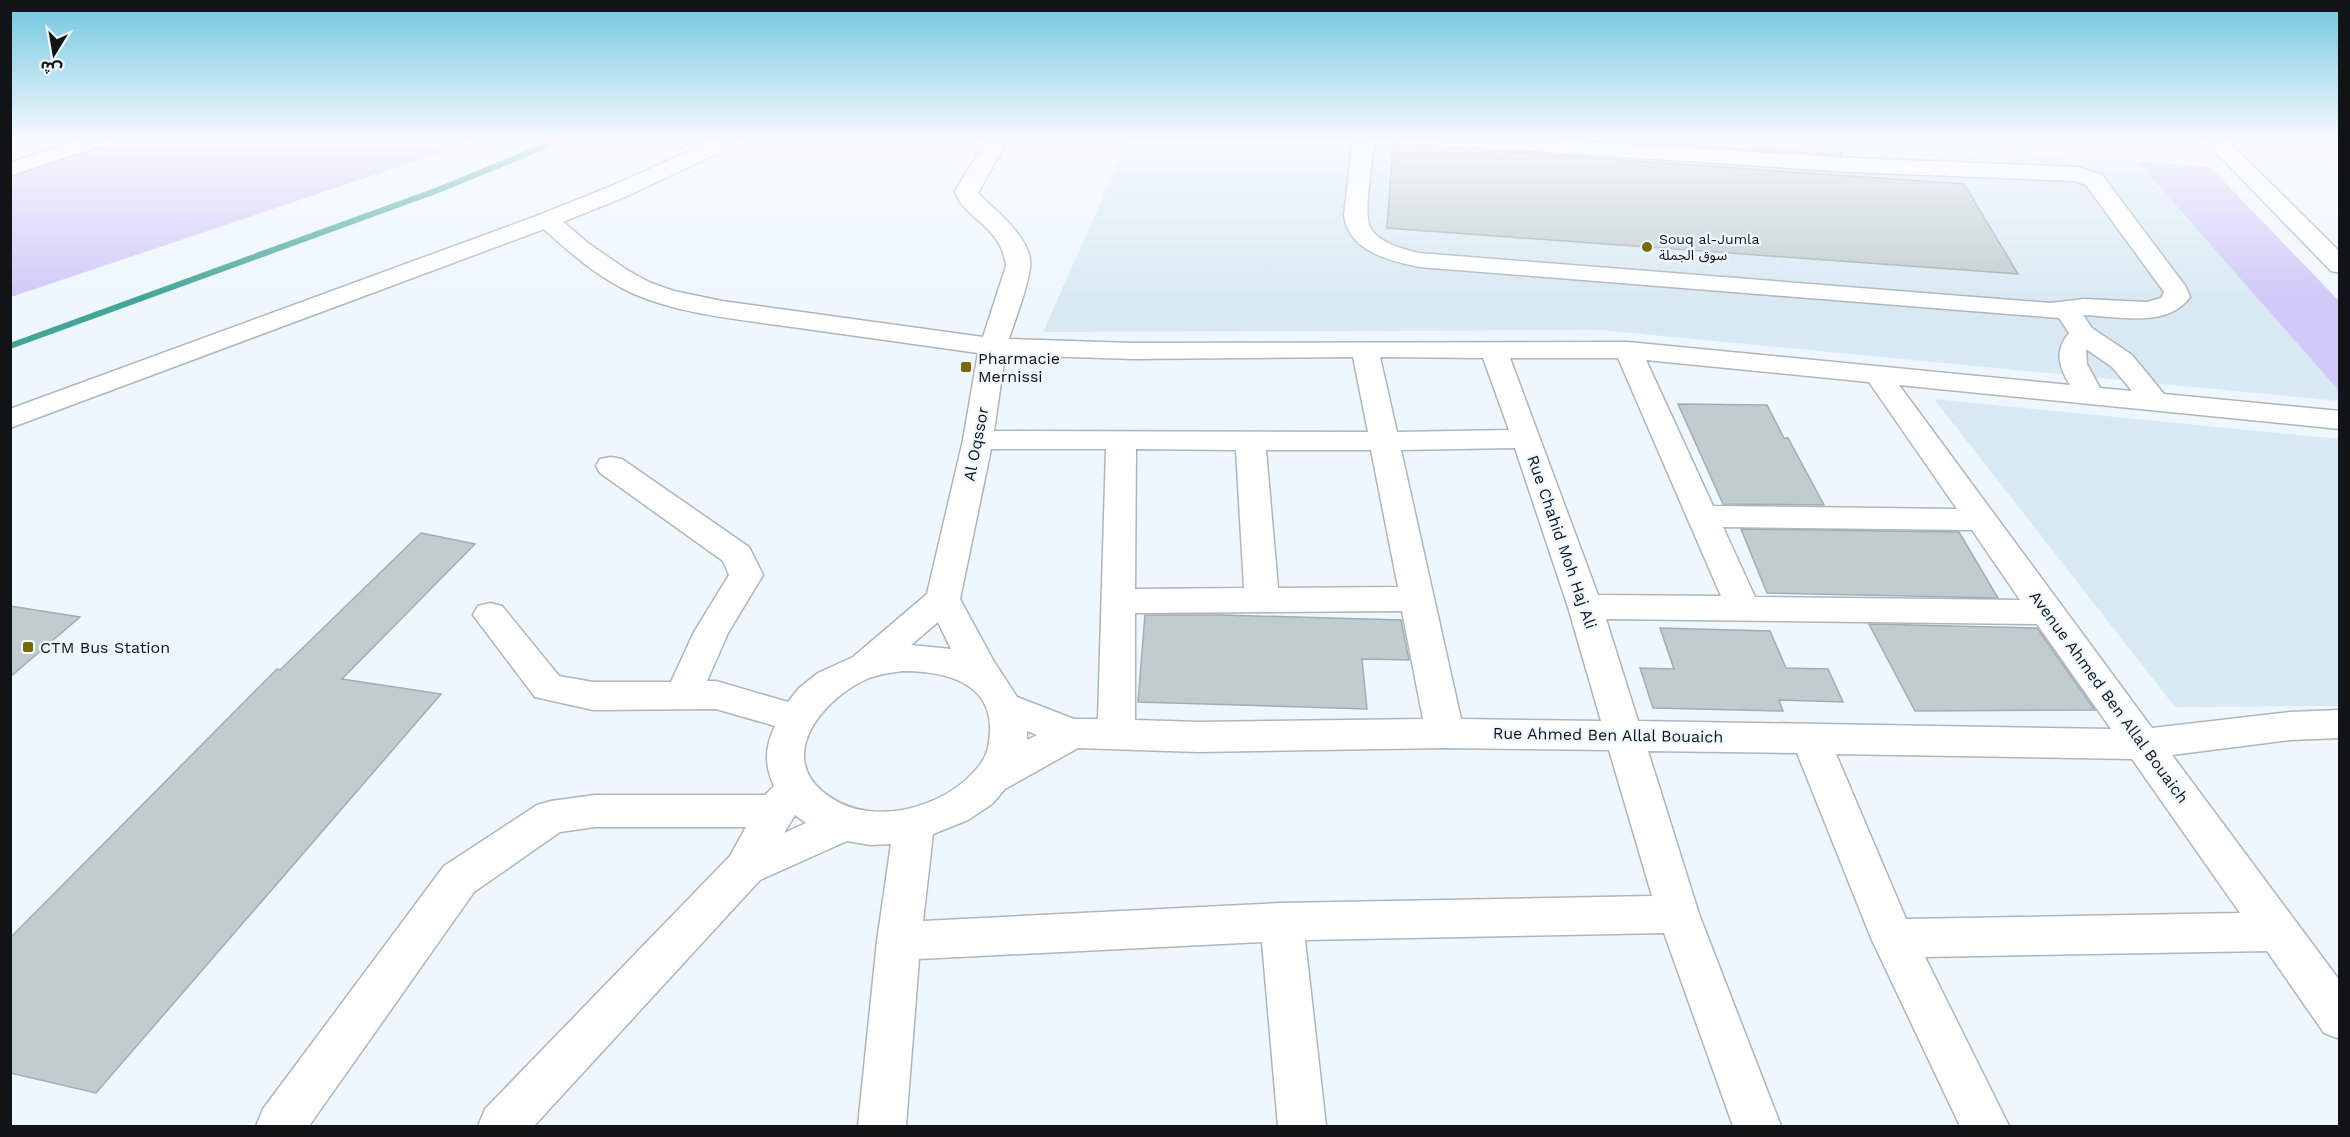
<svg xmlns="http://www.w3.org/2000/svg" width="2350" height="1137" viewBox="0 0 2350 1137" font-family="'Work Sans','Noto Sans Arabic',sans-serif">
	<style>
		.built { fill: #d9e9f3 }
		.green { fill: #d1c9f7 }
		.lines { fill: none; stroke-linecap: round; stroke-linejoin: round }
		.stream { stroke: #43a498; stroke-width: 6 }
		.building { fill: #c1ccce; stroke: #a2adaf; stroke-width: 1.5 }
		.minor-casing { stroke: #aeb6bc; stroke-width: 3 }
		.major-casing { stroke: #aeb6bc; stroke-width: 3 }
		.minor { fill: #fff; fill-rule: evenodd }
		.major { fill: #fff; fill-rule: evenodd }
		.poi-dot { fill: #756900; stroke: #eef7fe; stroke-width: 2 }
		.labels { text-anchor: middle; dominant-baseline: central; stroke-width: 4.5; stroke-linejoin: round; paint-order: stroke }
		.far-poi-label { font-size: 14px; fill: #111416; stroke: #eef7fe; text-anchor: start }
		.poi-label { font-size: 16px; fill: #111416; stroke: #eef7fe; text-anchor: start }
		.street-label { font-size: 16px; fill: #111416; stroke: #eef7fe }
	</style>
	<rect width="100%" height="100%" fill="#eef7fe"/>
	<path class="built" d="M1129 139H1769L2141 164 2339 391V401L1600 330 1043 332Z
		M1934 399 2339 439V706L2175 707Z"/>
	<path class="green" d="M114 139H481L11 297 10 174Z
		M2138 162 2210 167 2339 301V391Z"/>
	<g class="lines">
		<path class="stream" d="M10 346 438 190 562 139"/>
	</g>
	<path class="building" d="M1570 139H1769L1837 143 1842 155Z
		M1393 144 1964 184 2018 274 1387 228Z
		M1678 404 1767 405 1784 438H1788L1824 505 1723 504Z
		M1741 529 1959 532 1998 598 1767 593Z
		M421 533 475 544 342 679 441 694 96 1093 10 1073V938L277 669 280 670Z
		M10 606 80 617 10 677Z
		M1145 615H1221L1401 620 1409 660 1362 659 1367 709 1138 702Z
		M1869 624 2037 628 2095 710 1915 711Z
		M1660 628 1770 631 1786 668 1828 669 1843 702 1779 700 1783 711 1653 708 1640 668 1674 669Z"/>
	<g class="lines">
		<defs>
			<path id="minor" d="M81 139H112L108 143 10 176V163Z
				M987 139H1008L978 193C995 210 1034 240 1030 267 1027 291 1016 316 1009 339L1133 343 1628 342 2070 385C2059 367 2054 351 2069 333L2059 318 1419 267C1388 260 1349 252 1344 215L1353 139H1375C1373 157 1363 213 1370 227 1378 243 1403 249 1419 253L2051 303 2084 299 2147 302 2161 298 2164 292 2086 185 2075 181 1851 172 1441 145 1434 143 1430 139H1538L1851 158 2078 167 2102 175 2186 287 2190 297C2167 329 2116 316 2083 315L2092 328 2132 355 2164 394 2340 411V429L1899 385 2152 728 2290 712 2340 710V738L2290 740 2172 755 2340 981V1039L2324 1033 2267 951 1925 957 2009 1126H1960L1871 938 1797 753 1648 751 1699 914 1781 1126H1733L1664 933 1305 940 1326 1126H1278L1262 942 919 959 906 1126H858L877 941 891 844 870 845 847 841 760 880 534 1126H478L485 1109 730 856 746 827H595L560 832 474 892 309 1126H256L263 1109 444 866 537 805 551 801 595 795H765L774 786C764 765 765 747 775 726L716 709 593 710 535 697 473 615 478 606 490 603 502 606 559 676 593 682H671L694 632 729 575 723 561 600 473 596 466 600 459 611 457 622 459 749 547 763 575 728 633 707 681H716L788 702 799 688 818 673 853 657 927 594 963 440 978 353C914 344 849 335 785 326 735 319 681 314 634 294 598 278 568 251 539 225L535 220 539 215 547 213 555 215 588 243 627 270 651 283 674 291 722 301 983 337 1006 266C1001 224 963 219 955 191ZM2086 349 2112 367 2132 391 2100 388 2087 364ZM1005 355 1133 359 1353 357 1368 432 994 431ZM1380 357 1483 358 1509 430 1397 432ZM1510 358H1618L1721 596 1598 595ZM1646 360 1869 382 1957 509 1713 506ZM1515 448 1568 607 1601 721 1461 719 1401 450ZM991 449H1106L1098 719H1074L1017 697 993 660 960 599ZM1136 449 1236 450 1244 588 1135 589ZM1266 450H1371L1398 587 1278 588ZM1723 527 1972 530 2020 600 1755 597ZM1402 611 1423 719 1199 722 1135 720V613ZM1606 619 2037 624 2111 729 1638 721ZM938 622 951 649 911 645ZM902 671C943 671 993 681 990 733 989 744 988 754 981 763 957 797 908 816 868 811 850 809 837 803 823 792 776 753 826 697 867 679 878 674 890 673 902 671ZM1027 731 1037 735 1027 740ZM1078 748 1199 752 1445 748 1609 750 1652 896 1282 903 923 921 933 834 968 820 992 804 1005 789ZM1836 754 2132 759 2240 913 1906 919ZM795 815 806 823 784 833Z"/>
			<path id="major" d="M716 139H744L740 143 625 197 555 225 10 428V409L539 215 609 187Z
				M2203 139H2226L2340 252V273L2331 271Z"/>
		</defs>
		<use href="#minor" class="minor-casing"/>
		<use href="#major" class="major-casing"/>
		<use href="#minor" class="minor"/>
		<use href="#major" class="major"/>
	</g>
	<linearGradient id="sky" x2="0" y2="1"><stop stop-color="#6fc6de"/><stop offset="0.47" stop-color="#f7fbff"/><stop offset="1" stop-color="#f7fbff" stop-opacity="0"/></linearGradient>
	<rect width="2350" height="298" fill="url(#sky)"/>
	<g class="poi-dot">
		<circle cx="1647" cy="247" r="6"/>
		<rect x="960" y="361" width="12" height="12" rx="3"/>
		<rect x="22" y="641" width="12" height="12" rx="3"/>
	</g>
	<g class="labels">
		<g class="far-poi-label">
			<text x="1659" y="239">Souq al-Jumla<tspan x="1659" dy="16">سوق الجملة</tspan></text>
		</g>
		<g class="poi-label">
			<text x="978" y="358">Pharmacie<tspan x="978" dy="18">Mernissi</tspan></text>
			<text x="40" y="647">CTM Bus Station</text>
		</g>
		<g class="street-label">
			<text transform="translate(976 444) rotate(-79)">Al Oqssor</text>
			<text transform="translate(1562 542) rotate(71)">Rue Chahid Moh Haj Ali</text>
			<text transform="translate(2109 697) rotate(54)">Avenue Ahmed Ben Allal Bouaich</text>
			<text transform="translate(1608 735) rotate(1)">Rue Ahmed Ben Allal Bouaich</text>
		</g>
	</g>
	<rect width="2350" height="1137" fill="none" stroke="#111416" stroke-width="24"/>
	<g transform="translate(54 54) rotate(191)" stroke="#eef7fe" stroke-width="4.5" paint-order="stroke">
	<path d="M0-4.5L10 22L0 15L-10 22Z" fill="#111416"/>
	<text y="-9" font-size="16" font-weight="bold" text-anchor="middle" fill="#111416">ش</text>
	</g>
</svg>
